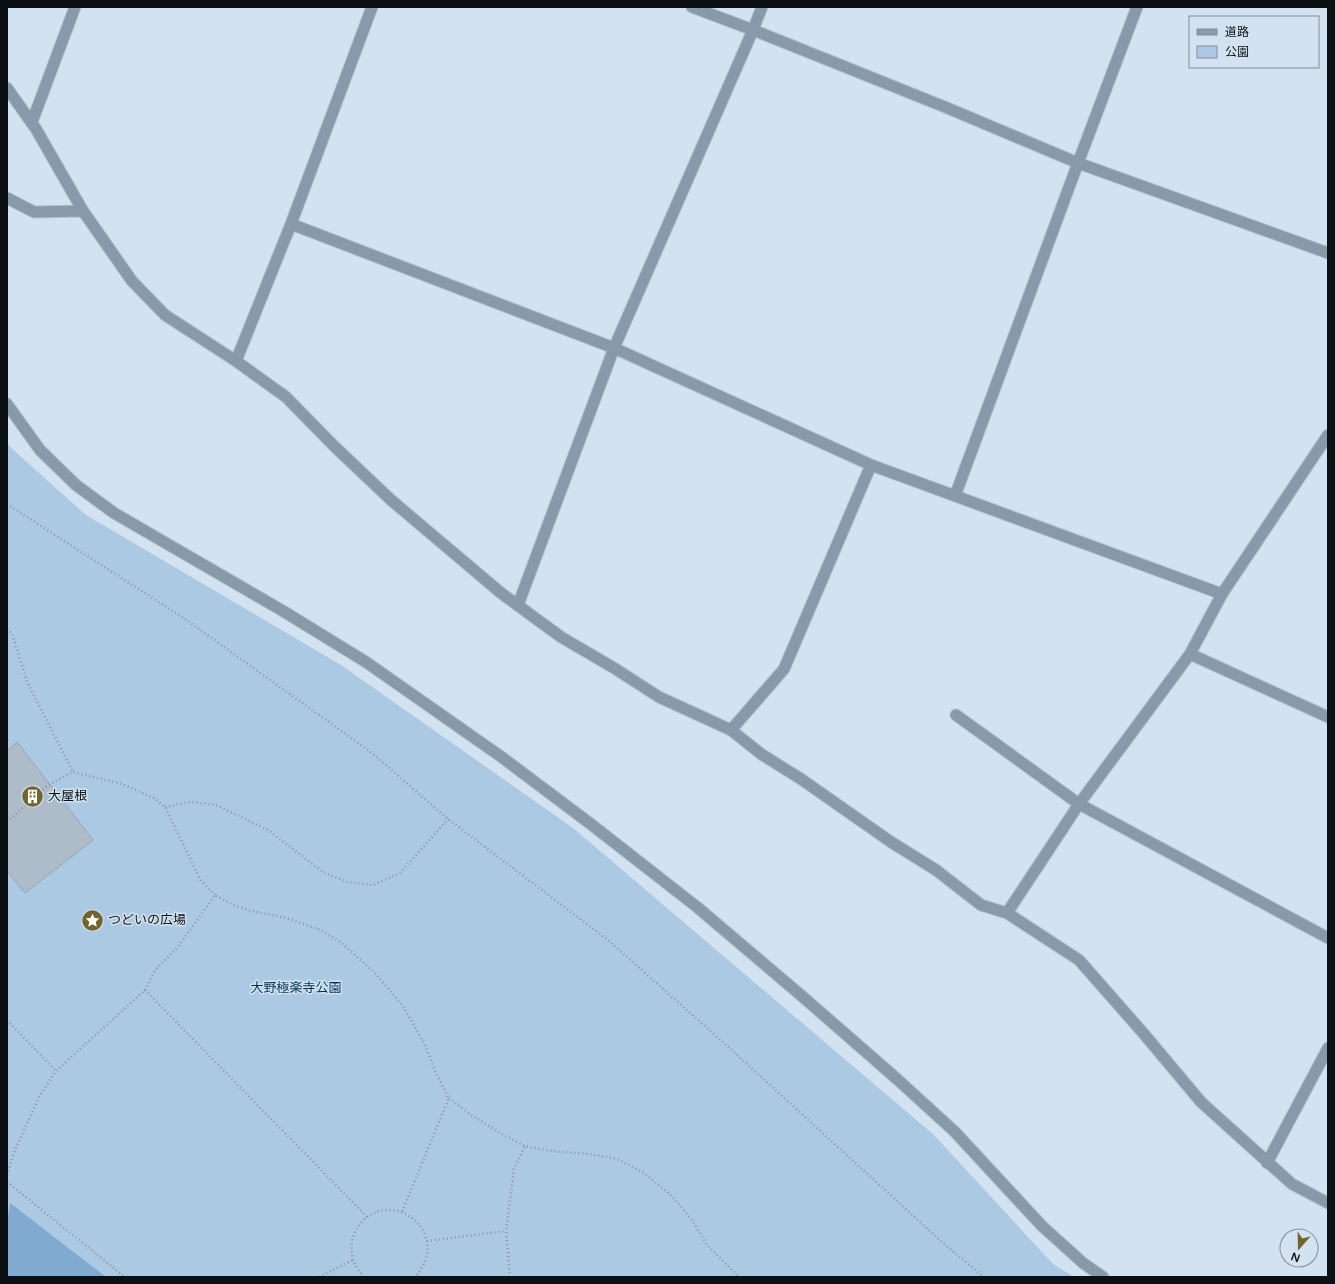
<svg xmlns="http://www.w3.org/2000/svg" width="1335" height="1284" viewBox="0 0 1335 1284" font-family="'Varela Round','Noto Sans JP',sans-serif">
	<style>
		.green { fill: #acc9e3 }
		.forest { fill: #80aacf }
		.building { fill: #aebcc9; stroke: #96a4b0 }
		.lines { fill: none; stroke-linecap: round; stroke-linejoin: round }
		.minor-casing { stroke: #b3c0cd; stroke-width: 13 }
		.path { stroke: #8a96a0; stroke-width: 2.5; stroke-dasharray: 1 3; stroke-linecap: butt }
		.minor { stroke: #889aaa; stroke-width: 11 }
		.labels { text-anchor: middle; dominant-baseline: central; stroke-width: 3; stroke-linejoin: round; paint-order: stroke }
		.poi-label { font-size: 13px; fill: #0b1014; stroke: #d3e2f0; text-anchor: start }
		.park-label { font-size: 13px; fill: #003356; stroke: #d3e2f0 }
	</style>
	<rect width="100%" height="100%" fill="#d3e2f0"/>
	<path class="green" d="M7 443 10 447 86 515 341 665 573 828 934 1135 1053 1264 1074 1277H7Z"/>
	<path class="forest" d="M10 1203 106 1277H7V1223Z"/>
	<path class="building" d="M17 742 93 840 25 893 7 871V751Z"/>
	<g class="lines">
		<defs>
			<path id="minor" d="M692 7 753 30 945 107 1078 163 1328 253
				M7 88 36 129 83 211 132 281 165 315 236 361 286 397 334 446 391 500 501 593 561 637 614 668 659 697 731 730 761 754 801 779 891 842 936 870 981 905 1007 913 1079 960 1144 1034 1201 1102 1292 1184 1328 1203
				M32 122 75 7
				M7 198 34 212 83 211
				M291 224 614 348 871 465 1222 594
				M236 361 291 224 372 7
				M7 404 40 450 76 485 114 513 283 611 366 662 503 758 592 825 697 907 803 997 897 1079 955 1132 1042 1226 1083 1263 1103 1277
				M955 496 1078 163 1137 7
				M518 605 614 348 753 30 762 7
				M1190 654 1328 717
				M956 715 1079 804 1328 938
				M731 730 784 669 871 465
				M1007 913 1079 804 1190 654 1222 594 1328 435
				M1267 1163 1328 1048"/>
		</defs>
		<use href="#minor" class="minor-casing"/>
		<path class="path" d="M7 504 185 619 372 753 448 819 608 940 725 1044 943 1243 984 1277
			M7 629 12 633 27 682 73 772
			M165 807 190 802 216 805 268 830 323 872 347 882 373 885 400 873 448 819
			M7 822 48 785 73 772 122 784 154 798 165 807 201 881 215 895
			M145 990 155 970 178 947 215 895 231 904 248 910 286 918 318 929 339 941 355 955 375 973 403 1006 425 1045 436 1073 449 1098 402 1212
			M7 1020 56 1071
			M449 1098 471 1115 502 1134 525 1146 551 1151 590 1154 617 1159 644 1173 672 1196 692 1220 707 1245 739 1277
			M7 1175 15 1150 39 1097 56 1071 145 990 367 1217
			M7 1182 125 1277
			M427 1241 506 1231
			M319 1277 353 1260
			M364 1277C354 1266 350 1255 352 1241 354 1232 358 1226 364 1220 396 1189 453 1235 415 1277
			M510 1277 506 1231 514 1169 525 1146"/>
		<use href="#minor" class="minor"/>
	</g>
	<defs>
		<symbol id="building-disc" viewBox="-11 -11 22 22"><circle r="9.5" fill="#716431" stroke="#d3e2f0"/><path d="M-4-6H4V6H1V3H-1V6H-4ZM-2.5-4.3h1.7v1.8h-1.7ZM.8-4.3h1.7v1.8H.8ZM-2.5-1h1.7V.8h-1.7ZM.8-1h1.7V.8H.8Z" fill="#fff"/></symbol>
		<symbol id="sight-disc" viewBox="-11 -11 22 22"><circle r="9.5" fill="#716431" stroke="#d3e2f0"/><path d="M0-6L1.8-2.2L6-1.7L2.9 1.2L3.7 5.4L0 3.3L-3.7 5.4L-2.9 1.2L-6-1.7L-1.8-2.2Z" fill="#fff"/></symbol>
	</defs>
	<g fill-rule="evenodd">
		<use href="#building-disc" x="20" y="784" width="25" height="25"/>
		<use href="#sight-disc" x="80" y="908" width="25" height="25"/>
	</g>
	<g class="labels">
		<g class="poi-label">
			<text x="48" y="796">大屋根</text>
			<text x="108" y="920">つどいの広場</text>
		</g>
		<g class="park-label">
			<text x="296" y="988">大野極楽寺公園</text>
		</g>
	</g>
	<rect width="1335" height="1284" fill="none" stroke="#0b1014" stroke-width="16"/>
	<rect x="1189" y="16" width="130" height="52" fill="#d3e2f0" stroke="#838e98"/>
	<rect x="1197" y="29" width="20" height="6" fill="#889aaa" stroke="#838e98"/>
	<text x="1225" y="36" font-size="12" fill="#0b1014">道路</text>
	<rect x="1197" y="46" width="20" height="12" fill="#acc9e3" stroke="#838e98"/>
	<text x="1225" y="56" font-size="12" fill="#0b1014">公園</text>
	<g transform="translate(1299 1248) rotate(200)"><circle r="19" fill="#d3e2f0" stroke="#838e98"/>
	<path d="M0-3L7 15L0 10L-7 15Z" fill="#716431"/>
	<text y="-6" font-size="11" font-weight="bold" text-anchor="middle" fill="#0b1014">N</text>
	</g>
</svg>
